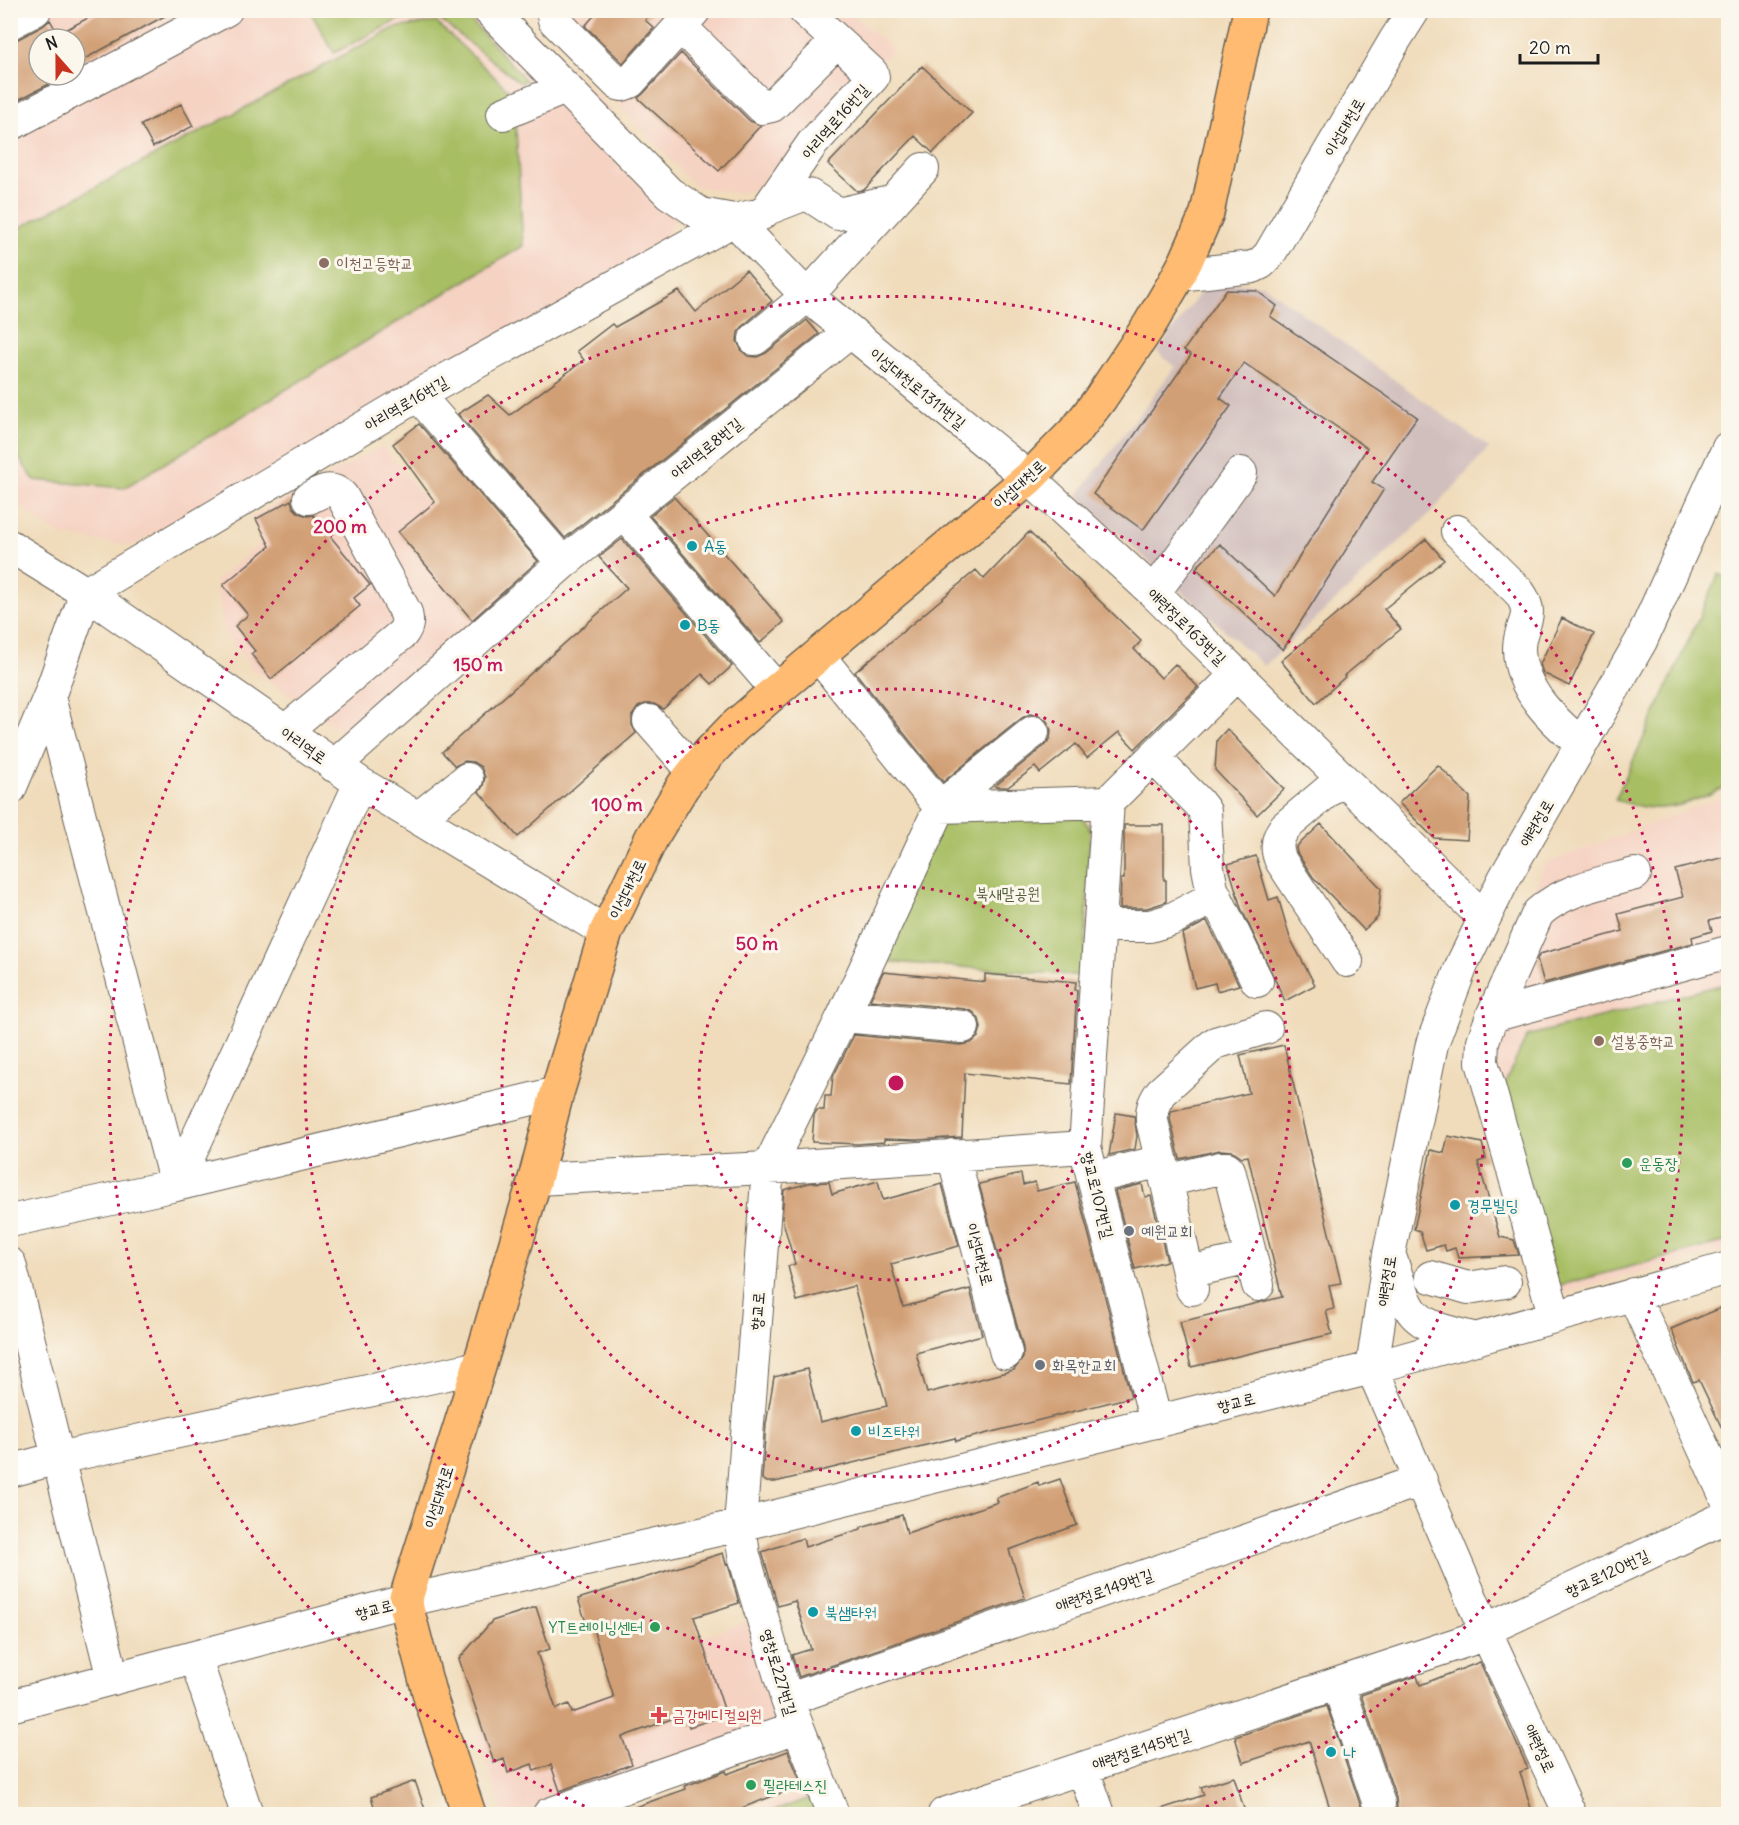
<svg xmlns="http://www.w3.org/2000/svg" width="1739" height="1825" viewBox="0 0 1739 1825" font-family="Delius,'Poor Story',sans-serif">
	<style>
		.built { fill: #f5d2c2; fill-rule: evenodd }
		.industrial { fill: #d1bfbd }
		.green { fill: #a7be64; stroke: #626d40; stroke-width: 1.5 }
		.building { fill: #d19f74 }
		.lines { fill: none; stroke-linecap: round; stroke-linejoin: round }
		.minor-casing { stroke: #665f54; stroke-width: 34 }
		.major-casing { stroke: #665f54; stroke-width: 36 }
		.minor { stroke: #fff; stroke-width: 32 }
		.major { stroke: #febb71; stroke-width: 33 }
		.ring { fill: none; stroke: #c2185b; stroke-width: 3; stroke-dasharray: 3 6 }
		.education-dot { fill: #8d6e63; stroke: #fbf7ec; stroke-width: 2 }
		.culture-dot { fill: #0f9aa8; stroke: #fbf7ec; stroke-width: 2 }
		.leisure-dot { fill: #2e9e5b; stroke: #fbf7ec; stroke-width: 2 }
		.worship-dot { fill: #6b7280; stroke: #fbf7ec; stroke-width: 2 }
		.health-dot { fill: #e0444e; stroke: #fbf7ec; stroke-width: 2 }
		.labels { text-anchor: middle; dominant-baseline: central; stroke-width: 6; stroke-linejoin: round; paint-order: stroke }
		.street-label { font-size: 16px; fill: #1c1c1c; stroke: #fbf7ec }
		.education-label { font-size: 16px; fill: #785e54; stroke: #fbf7ec; text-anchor: start }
		.culture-label { font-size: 16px; fill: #0d838f; stroke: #fbf7ec; text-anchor: start }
		.park-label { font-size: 16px; fill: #545d39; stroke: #fbf7ec }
		.leisure-label { font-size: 16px; fill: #27864d; stroke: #fbf7ec; text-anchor: start }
		.worship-label { font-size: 16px; fill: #5b616d; stroke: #fbf7ec; text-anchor: start }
		.health-label { font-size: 16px; fill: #be3a42; stroke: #fbf7ec; text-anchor: start }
		.centre { fill: #c2185b; stroke: #fbf7ec; stroke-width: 3 }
		.ring-label { font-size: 18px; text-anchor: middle; font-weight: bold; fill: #c2185b; stroke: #fbf7ec; stroke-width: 6; stroke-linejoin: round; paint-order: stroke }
	</style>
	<rect width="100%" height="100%" fill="#fbf7ec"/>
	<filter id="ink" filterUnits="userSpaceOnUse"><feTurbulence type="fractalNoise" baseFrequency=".0167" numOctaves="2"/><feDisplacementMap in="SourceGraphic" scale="12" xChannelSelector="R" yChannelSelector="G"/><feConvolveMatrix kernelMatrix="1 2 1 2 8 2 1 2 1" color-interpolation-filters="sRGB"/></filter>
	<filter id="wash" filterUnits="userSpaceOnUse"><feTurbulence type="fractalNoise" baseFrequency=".008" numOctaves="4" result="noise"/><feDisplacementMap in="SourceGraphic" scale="24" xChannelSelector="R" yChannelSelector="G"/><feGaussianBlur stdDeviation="1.35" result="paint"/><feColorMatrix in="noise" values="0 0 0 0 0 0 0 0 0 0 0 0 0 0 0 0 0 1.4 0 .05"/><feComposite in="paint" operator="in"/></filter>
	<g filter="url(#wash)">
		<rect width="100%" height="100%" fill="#f0dcbb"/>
		<path class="built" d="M11 11H516L685 188 665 242 610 285 131 546 59 535 11 501ZM39 39H75V75H39Z
			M529 11H848L893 49 756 187 747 192 736 193 695 186Z
			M382 446 512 602 351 737 252 669 224 632 216 581 263 541 251 517Z
			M1728 795V1249L1541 1299 1471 1029 1546 863Z
			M753 1620 789 1725 528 1814H504L476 1734 571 1702 573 1706 668 1673 661 1651Z
			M809 1790 818 1814H743Z"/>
		<path class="industrial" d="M1208 282 1263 285 1489 448 1429 515 1264 666 1077 496 1175 367 1157 352Z"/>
		<path class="green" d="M310 11H462L526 80 523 82H519L435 16 398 20 334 53Z
			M436 22 514 95 523 246 124 488 34 480 11 446 10 233 394 28Z
			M1719 574 1728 578V787C1708 794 1684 807 1661 808 1646 809 1630 804 1615 800Z
			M944 814 1082 817 1089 827 1090 833 1084 976 879 961Z
			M1728 983V1241L1557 1286 1504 1085 1527 1036Z
			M813 1797 820 1814H766Z"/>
		<g id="blocks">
			<path class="building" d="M103 10H176L75 64V39H39V75H59L61 78 18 100 10 86V41L18 39 43 26 50 20 58 34Z
				M599 10H654L645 20 654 28 623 63 585 26Z
				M681 53 750 121 761 125 719 171 638 98 643 94Z
				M922 66 972 113 933 153 915 136 864 190 857 191 828 164Z
				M181 104 193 126 153 147 141 125Z
				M746 270 772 301 744 325 738 332 737 341 742 351 748 356 757 357 766 353 807 320 819 334 565 538 458 414 488 395 510 415 584 360 577 351 612 324 615 327 679 291 696 312Z
				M1226 290 1257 291 1277 306 1270 316 1417 417 1372 482 1384 489 1283 650 1196 568 1220 544 1275 596 1367 448 1244 363 1220 398 1231 406 1143 530 1093 494 1191 355 1184 350Z
				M419 424 538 561 472 620 398 532 435 502 393 444Z
				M674 497 784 622 760 643 650 516Z
				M291 500 293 507 299 513 308 516 313 515 370 585 354 598 360 606 271 679 251 654 255 651 235 626 248 615 223 585 270 546 256 519Z
				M1029 532 1141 641 1134 649 1161 678 1175 664 1198 687 1135 749 1119 732 1087 758 1076 744 1040 773 1035 767 1008 787H996L995 786 1044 746 1050 739 1051 730 1047 721 1039 715 1030 714 1022 718 943 782 855 672 976 570 984 579Z
				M622 539 732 666 712 684 702 674 663 709 654 704H645L638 707 632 716V725L636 733 518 837 479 792 483 786 485 777 481 767 473 762 465 761 455 766 442 752 627 588 599 557Z
				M1426 539 1444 560 1384 609 1401 629 1344 676 1345 677 1316 703 1281 661Z
				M1562 618 1594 634 1569 686 1543 673 1540 664Z
				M1227 729 1284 789 1257 815 1215 770 1217 740Z
				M1438 765 1470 797 1467 840 1434 838 1399 803Z
				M1321 824 1381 888 1378 917 1364 930 1313 877 1297 853 1296 847Z
				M1124 825H1164V880H1166V902L1163 903 1147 908H1120L1121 879H1124Z
				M1256 856 1269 900 1278 897 1290 938 1315 985 1285 1001 1241 908 1228 864Z
				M1728 856V916L1709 921 1712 931 1692 937 1693 943 1544 983 1537 959 1540 954 1623 931 1618 914 1683 897 1675 870Z
				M1207 921 1239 985 1217 991 1215 983 1195 988 1182 934Z
				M883 972 985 982V974L1076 982 1075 990H1077L1071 1084 965 1073 962 1137 917 1140 884 1139V1142L857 1144 812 1142 814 1115 817 1110H824L825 1096H831L833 1077 854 1035 961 1045 971 1043 978 1037 981 1028 979 1019 973 1012 965 1009 870 1000Z
				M1284 1045 1341 1283 1329 1285 1334 1309 1326 1311 1332 1334 1191 1367 1180 1322 1282 1297 1248 1156 1242 1157 1233 1151 1220 1150 1180 1159 1170 1119 1171 1111 1249 1093 1240 1055Z
				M1116 1113 1134 1116 1137 1136 1135 1149 1109 1155Z
				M1448 1136 1482 1143 1486 1159 1478 1162 1500 1237 1514 1240 1519 1255 1458 1258 1455 1248 1446 1251 1444 1245 1426 1250 1420 1231 1414 1229 1431 1150 1444 1153Z
				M1021 1174 1023 1185 1035 1182 1037 1191 1075 1182 1131 1397 956 1441 955 1438 775 1482H767L762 1479 766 1424 774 1377 807 1369 820 1422 887 1406 854 1286 797 1301 788 1266 795 1264 782 1218 784 1190 809 1183 829 1182 832 1194 878 1181 883 1200 942 1184 959 1246 891 1264 903 1307 970 1289 982 1335 916 1353 927 1393 1014 1370 1023 1358V1348L979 1184Z
				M1142 1184 1145 1197 1151 1196 1167 1261 1135 1269 1115 1191Z
				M1728 1305V1441L1699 1380 1693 1382 1671 1329Z
				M1060 1479 1077 1525 1009 1550 1025 1598 799 1677 792 1655 811 1649 795 1601 778 1606 762 1552 803 1538 805 1547 861 1529V1527L902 1515 907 1533 998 1502 996 1498 1038 1482 1039 1486Z
				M723 1553 726 1564 728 1563 739 1603 694 1617 726 1715 689 1727 685 1714 622 1737 632 1764 560 1791 551 1765 534 1771 532 1764 508 1773 504 1759 494 1763 459 1659 492 1621 536 1607 550 1649 537 1653 556 1709 569 1704 572 1713 614 1698 593 1629 589 1631 578 1599Z
				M1480 1662 1528 1769 1520 1772 1533 1815H1393L1397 1807 1396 1798 1361 1695 1417 1676 1420 1685Z
				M1327 1706 1362 1810 1365 1815H1332L1309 1741 1243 1763 1235 1737Z
				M788 1751 802 1785 739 1809 741 1815H622L621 1812 686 1789 685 1786 726 1771 727 1774Z
				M1234 1777 1246 1815H1159L1158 1810 1204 1795 1201 1787Z
				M415 1781 427 1815H377L371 1797Z"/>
		</g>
	</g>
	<g filter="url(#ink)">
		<use href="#blocks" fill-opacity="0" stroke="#665f54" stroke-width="1.5"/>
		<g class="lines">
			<defs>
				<path id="minor" d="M489 10 669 193 701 214 734 220
					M552 10 554 20 618 84 622 85 630 82 694 11
					M10 23 35 10
					M680 26 763 108 772 106 837 41
					M503 114 565 88
					M10 125 226 10
					M767 209 803 195H809L838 214 894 201
					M734 220 807 296 1029 478 1154 593 1484 918
					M1178 275 1253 267 1261 263 1269 255 1395 40 1414 10
					M755 339 807 296 923 169
					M418 395 563 563
					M635 526 777 690
					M1457 531 1519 592C1537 617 1519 623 1519 649 1520 690 1553 720 1581 744
					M10 546 86 593 360 783 606 932
					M1154 593 1241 473
					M818 655 940 807 1108 802
					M49 697 176 1185
					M649 721 694 772
					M285 731 402 634C408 626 408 622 406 613L342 496C330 485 321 492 309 498
					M1153 757 1198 802 1205 811 1208 868 1212 889 1257 981
					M334 766 563 563 850 332
					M1342 779 1285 827C1277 838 1275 848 1281 861L1347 961
					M10 789 49 697 86 593 418 395 734 220 762 214 767 209 812 144 873 77 872 73 804 10
					M418 818 467 779
					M1100 926H1150L1170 920 1216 896
					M843 1016 963 1027
					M1492 1016 1538 913C1564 889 1602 883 1635 874
					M953 1155 1006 1353
					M1093 1178 1161 1161
					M535 1179 768 1168 1085 1147
					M1166 1181 1220 1168H1227L1229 1170 1258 1285
					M176 1185 360 783
					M10 1221 176 1185 557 1093
					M1391 1259C1397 1275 1401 1293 1410 1308 1422 1329 1455 1333 1477 1339
					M10 1264 113 1679
					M1188 1272 1251 1258
					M1431 1277 1468 1288 1505 1282
					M1192 1289 1152 1121C1151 1109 1154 1102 1161 1092L1215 1043 1266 1028
					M1633 1294 1728 1502
					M1555 1317 1482 1062 1483 1041 1492 1016 1728 952
					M1156 1422 1085 1147 1108 802 1237 674
					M10 1471 58 1458 479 1367
					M1485 1630 1728 1516
					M195 1657 247 1814
					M1338 1684 1379 1804
					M787 1700 1421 1480
					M10 1706 405 1601 740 1525 1372 1368 1728 1268
					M1083 1769 1099 1814
					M549 1814 797 1727
					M833 1814 787 1700 749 1573 744 1555 740 1525 768 1168 843 1016 940 807 1033 732
					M944 1814 1487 1634
					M1570 1814 1485 1630 1372 1368 1389 1254 1432 1044 1463 962 1504 879 1641 641 1728 448"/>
				<path id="major" d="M469 1814 431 1700 405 1601 479 1367 535 1179 557 1093 606 932 652 837 683 786 708 754 733 728 777 690 1029 478 1077 429 1100 399 1150 324 1173 285 1186 261 1207 213 1250 10"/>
			</defs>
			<use href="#minor" class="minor-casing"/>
			<use href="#major" class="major-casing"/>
			<use href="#minor" class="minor"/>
			<use href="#major" class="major"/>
		</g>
	</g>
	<g class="ring">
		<circle cx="896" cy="1083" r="197"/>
		<circle cx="896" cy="1083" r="394"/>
		<circle cx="896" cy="1083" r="591"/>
		<path d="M601 1813A787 787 0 1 1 1191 1813"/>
	</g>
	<g class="education-dot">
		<circle cx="324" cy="263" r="6"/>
		<circle cx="1599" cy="1041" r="6"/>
	</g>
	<g class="culture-dot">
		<circle cx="692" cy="546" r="6"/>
		<circle cx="685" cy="625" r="6"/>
		<circle cx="1455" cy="1205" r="6"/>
		<circle cx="856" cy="1431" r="6"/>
		<circle cx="813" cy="1612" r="6"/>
		<circle cx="1331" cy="1752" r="6"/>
	</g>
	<g class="leisure-dot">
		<circle cx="1627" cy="1163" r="6"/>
		<circle cx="655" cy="1627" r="6"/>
		<circle cx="751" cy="1785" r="6"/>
	</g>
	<g class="worship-dot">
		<circle cx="1129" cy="1231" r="6"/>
		<circle cx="1040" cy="1365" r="6"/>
	</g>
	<path class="health-dot" d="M656 1706h6v6h6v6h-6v6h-6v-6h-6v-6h6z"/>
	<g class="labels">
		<g class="street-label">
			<text transform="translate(835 121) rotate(-49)">아리역로16번길</text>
			<text transform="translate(1344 127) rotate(-60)">이섭대천로</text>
			<text transform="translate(918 388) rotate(39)">이섭대천로1311번길</text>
			<text transform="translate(406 403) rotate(-30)">아리역로16번길</text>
			<text transform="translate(706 448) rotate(-39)">아리역로8번길</text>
			<text transform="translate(1019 484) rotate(-42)">이섭대천로</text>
			<text transform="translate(1187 626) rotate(44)">애련정로163번길</text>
			<text transform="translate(304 745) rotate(35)">아리역로</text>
			<text transform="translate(1536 823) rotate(-60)">애련정로</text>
			<text transform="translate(627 889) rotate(-64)">이섭대천로</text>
			<text transform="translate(1098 1195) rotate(76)">향교로107번길</text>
			<text transform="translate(980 1254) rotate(75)">이섭대천로</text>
			<text transform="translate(1386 1281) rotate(-81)">애련정로</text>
			<text transform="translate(757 1311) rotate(-86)">향교로</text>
			<text transform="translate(1236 1402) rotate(-14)">향교로</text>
			<text transform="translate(438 1497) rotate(-73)">이섭대천로</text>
			<text transform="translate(1607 1573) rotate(-25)">향교로120번길</text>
			<text transform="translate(1104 1590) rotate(-19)">애련정로149번길</text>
			<text transform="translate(374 1609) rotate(-15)">향교로</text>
			<text transform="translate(779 1672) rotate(73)">영창로227번길</text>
			<text transform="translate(1540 1748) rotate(65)">애련정로</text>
			<text transform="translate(1141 1749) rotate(-18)">애련정로145번길</text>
		</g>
		<g class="education-label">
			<text x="336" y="263">이천고등학교</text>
			<text x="1611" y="1041">설봉중학교</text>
		</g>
		<g class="culture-label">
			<text x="704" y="546">A동</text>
			<text x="697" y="625">B동</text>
			<text x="1467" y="1205">경무빌딩</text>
			<text x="868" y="1431">비즈타워</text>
			<text x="825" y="1612">북샘타워</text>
			<text x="1343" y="1752">나</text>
		</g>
		<g class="park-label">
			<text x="1008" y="893">북새말공원</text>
		</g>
		<g class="leisure-label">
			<text x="1639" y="1163">운동장</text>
			<text x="643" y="1627" text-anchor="end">YT트레이닝센터</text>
			<text x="763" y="1785">필라테스진</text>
		</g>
		<g class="worship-label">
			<text x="1141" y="1231">예원교회</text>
			<text x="1052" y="1365">화목한교회</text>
		</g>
		<g class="health-label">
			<text x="672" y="1715">금강메디컬의원</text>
		</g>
	</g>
	<circle cx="896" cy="1083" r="9" class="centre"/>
	<g class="ring-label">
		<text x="340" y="533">200 m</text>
		<text x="478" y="671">150 m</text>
		<text x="617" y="811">100 m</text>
		<text x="757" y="950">50 m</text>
	</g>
	<rect width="1739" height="1825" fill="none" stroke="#fbf7ec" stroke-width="36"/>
	<g transform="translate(57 57) rotate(339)"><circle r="28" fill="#fbf7ec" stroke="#a29f99" stroke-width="1.5"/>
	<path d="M0-4.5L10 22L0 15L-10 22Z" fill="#c8321e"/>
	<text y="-9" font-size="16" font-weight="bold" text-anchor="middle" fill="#1c1c1c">N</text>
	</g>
	<path d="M1520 54v9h78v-9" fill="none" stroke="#1c1c1c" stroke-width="3"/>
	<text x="1529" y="54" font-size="18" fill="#1c1c1c" stroke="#fbf7ec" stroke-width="4.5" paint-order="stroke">20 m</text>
</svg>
